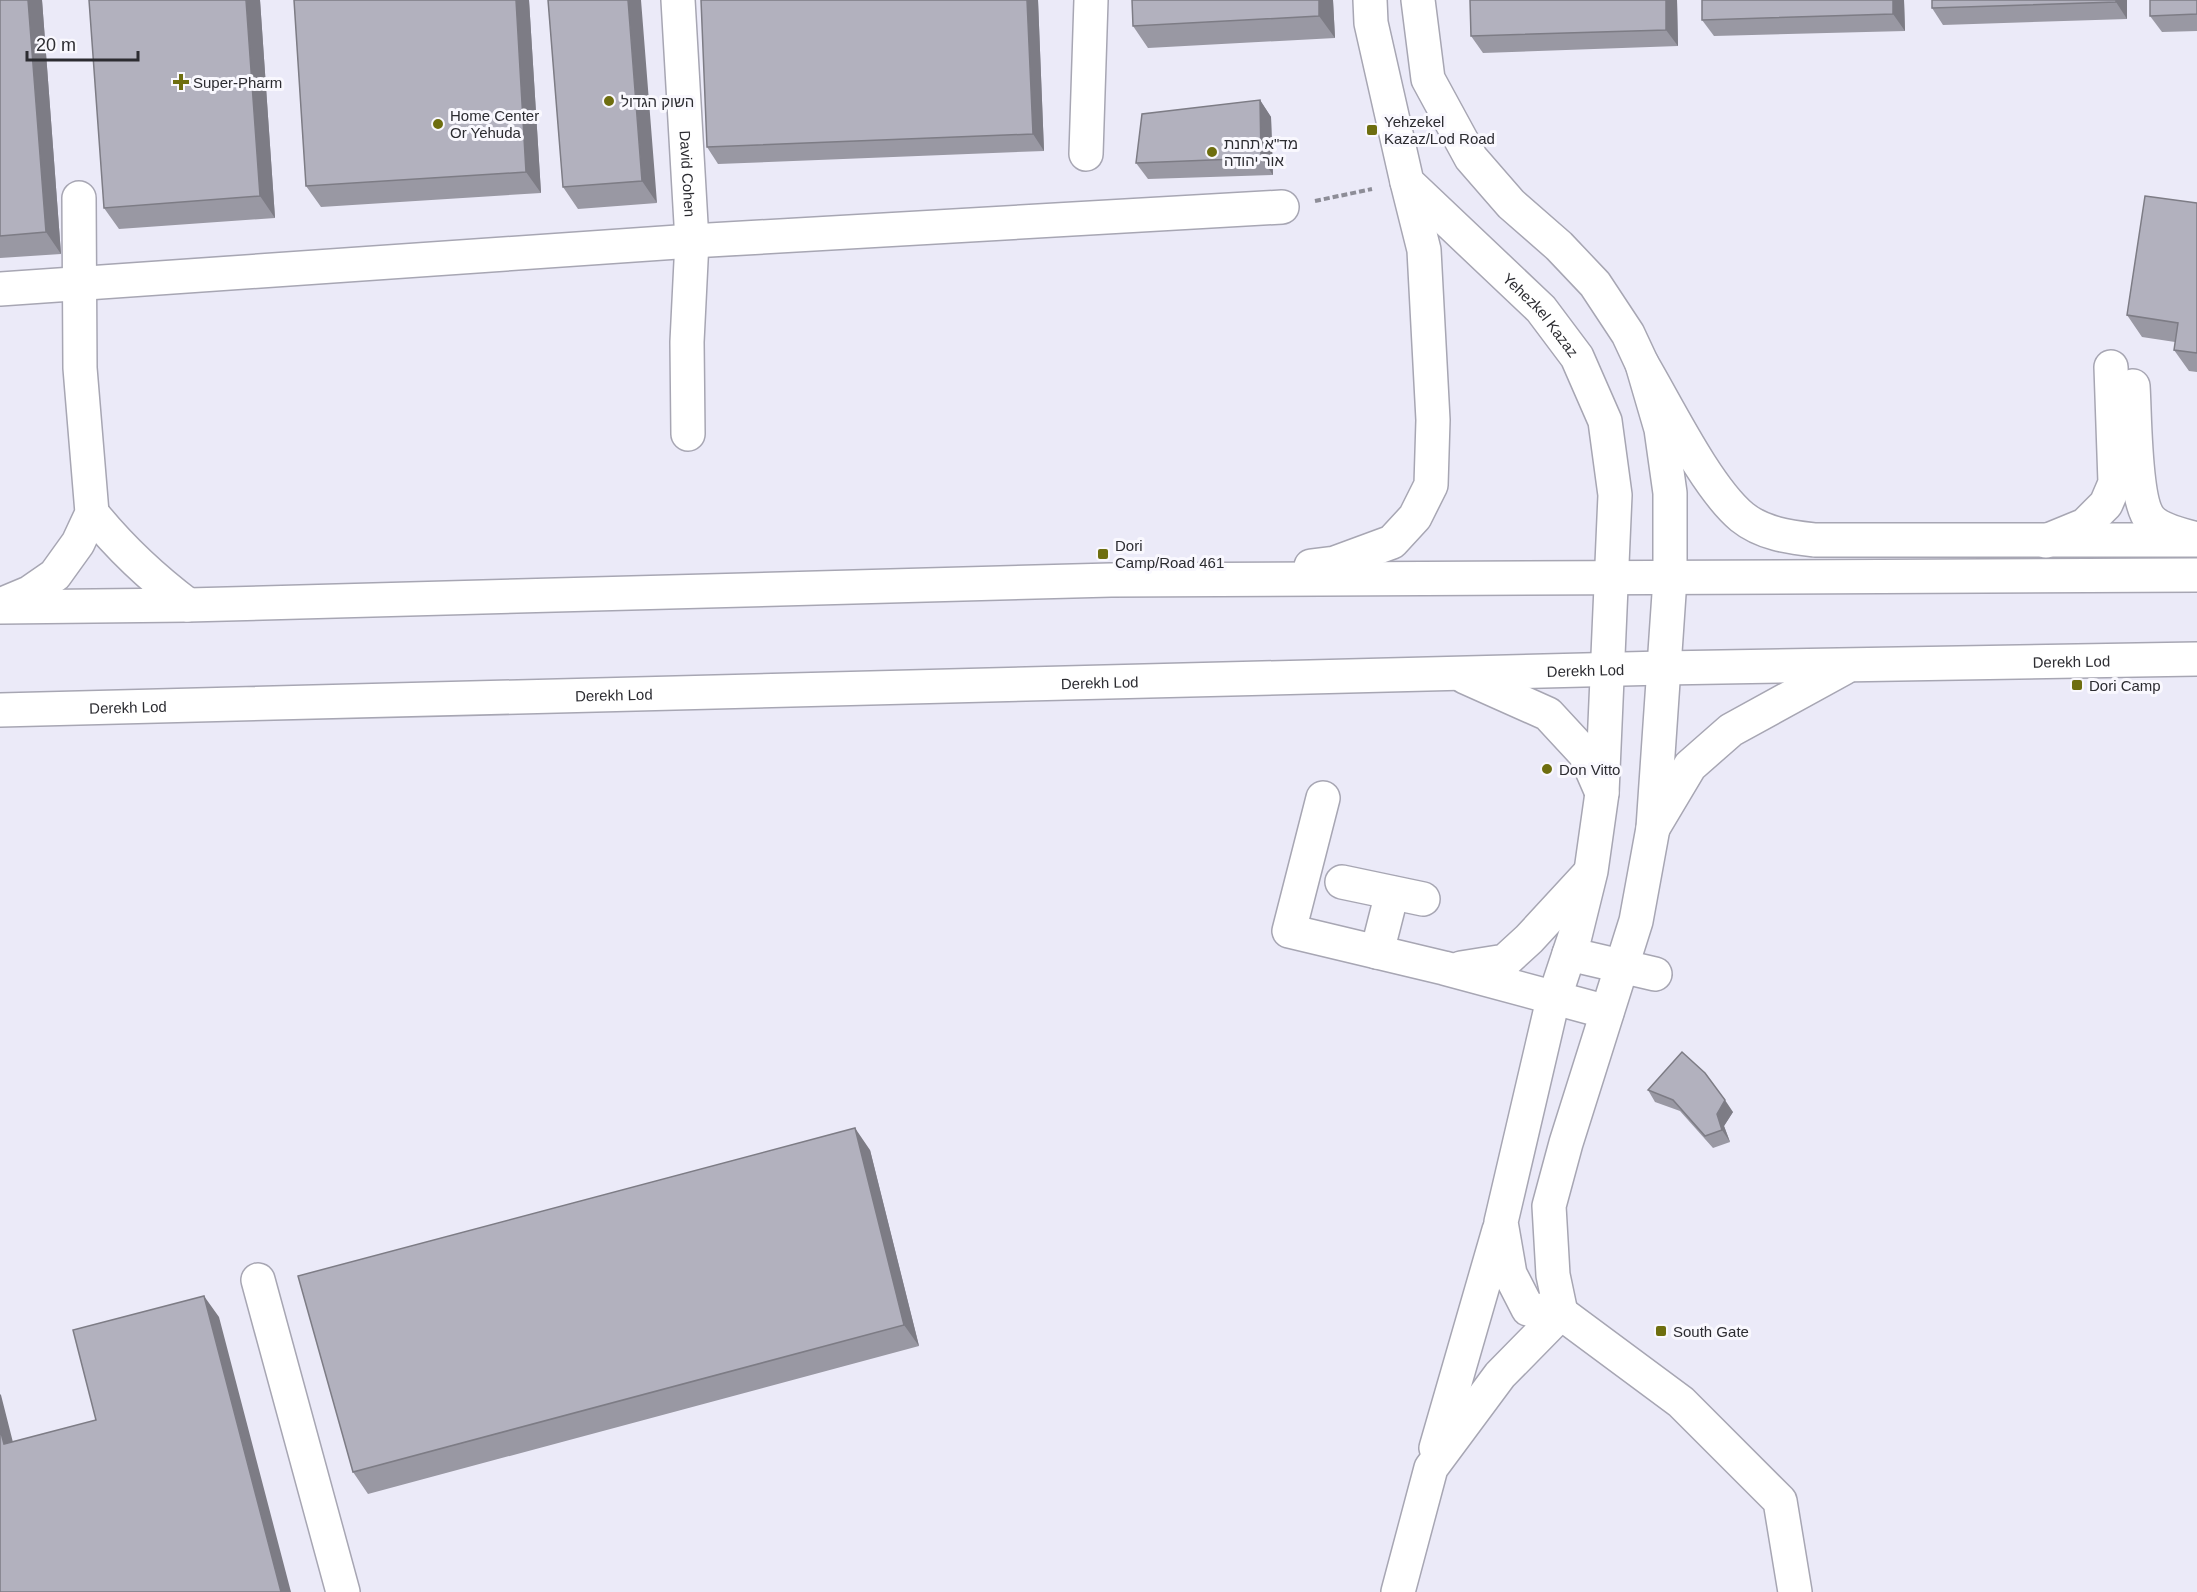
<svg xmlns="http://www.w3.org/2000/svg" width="2197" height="1592" viewBox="0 0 2197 1592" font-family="Helvetica,Heebo,sans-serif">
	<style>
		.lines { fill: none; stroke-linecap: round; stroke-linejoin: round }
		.minor-casing { stroke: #a7a6b3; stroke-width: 36 }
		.major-casing { stroke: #a7a6b3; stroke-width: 36 }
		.path { stroke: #8d8d97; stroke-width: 4; stroke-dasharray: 6 3; stroke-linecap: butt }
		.minor { stroke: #fff; stroke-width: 33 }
		.major { stroke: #fff; stroke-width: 33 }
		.wall { fill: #9998a3 }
		.shaded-wall { fill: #7d7c85 }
		.building { fill: #b2b1be; stroke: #7d7c85; stroke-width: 1.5 }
		.poi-dot { fill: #6e6e0f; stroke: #f9f8fe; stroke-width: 2 }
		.labels { text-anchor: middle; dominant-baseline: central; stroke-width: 6; stroke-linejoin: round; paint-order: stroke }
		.poi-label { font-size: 15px; fill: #2c2c31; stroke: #f9f8fe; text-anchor: start }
		.street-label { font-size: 15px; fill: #2c2c31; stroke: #f9f8fe }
	</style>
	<rect width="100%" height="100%" fill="#ebeaf8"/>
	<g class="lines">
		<defs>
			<g id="minor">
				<path id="s1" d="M678 0 692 241 687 342 688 434"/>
				<path id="s2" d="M1370 0 1371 23 1407 182 1541 309 1577 357 1605 421 1615 495 1602 793 1591 871 1575 936 1551 1008 1501 1222 1510 1274 1528 1309 1561 1313 1681 1402 1780 1501 1795 1592"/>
				<path d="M1418 0 1428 79 1471 158 1511 204 1559 246 1595 284 1628 334 1642 364 1661 429 1670 493V579L1653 828 1636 921 1566 1143 1549 1206 1553 1275 1561 1313"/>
				<path d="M1086 154 1091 0"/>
				<path d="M0 289 692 241 1282 207"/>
				<path d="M2133 386C2135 415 2134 500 2150 519 2160 531 2183 535 2197 539"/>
				<path d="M92 513C121 549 151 577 188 605"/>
				<path d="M2046 541 2085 525 2106 504 2115 483 2111 367"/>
				<path d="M0 605 29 593 55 575 78 543 92 513 80 368 79 198"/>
				<path d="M1323 798 1289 931 1444 968 1607 1012"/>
				<path d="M1342 882 1423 899"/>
				<path d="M1377 952 1392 893"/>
				<path d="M1569 954 1655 974"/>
				<path d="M1461 968 1505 961 1529 939 1588 875"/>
				<path d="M258 1280 343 1592"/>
				<path d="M1436 1448 1499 1230"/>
				<path d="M1398 1592 1431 1468 1500 1375 1561 1313"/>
			</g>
			<g id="major">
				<path d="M1642 364C1667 406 1706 487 1742 517 1763 534 1790 537 1815 540H2197"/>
				<path d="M1311 566 1335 563 1392 542 1415 517 1431 485 1433 420 1424 250 1407 182"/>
				<path d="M0 607 188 605 1111 580 2197 575"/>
				<path d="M1465 677 1548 714 1585 754 1602 793"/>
				<path id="s3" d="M0 710 1663 668 2197 659"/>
				<path d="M1653 828 1690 766 1731 730 1844 668"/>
			</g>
		</defs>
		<use href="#minor" class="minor-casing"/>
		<use href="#major" class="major-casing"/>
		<path class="path" d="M1315 201 1372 189"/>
		<use href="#minor" class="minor"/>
		<use href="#major" class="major"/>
	</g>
	<path class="wall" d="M0 0H42L61 254 0 258Z
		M260 0 275 218 119 229 104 208Z
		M294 0H529L541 193 321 207 306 186Z
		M548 0 657 203 578 209 563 187Z
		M1038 0 1044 151 718 164 707 147Z
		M1132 0H1333L1335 38 1148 48 1133 26Z
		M1677 0 1678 46 1483 53 1471 36Z
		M1702 0H1904L1905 31 1714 36 1702 20Z
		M2127 0V19L1943 25 1932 8Z
		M2197 0V31L2162 32 2150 16Z
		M1260 100 1271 117 1273 175 1148 179 1136 163Z
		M2197 203V372L2189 371 2174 350 2175 342 2142 337 2127 315Z
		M1648 1090 1733 1112 1724 1126 1730 1142 1713 1148 1680 1111 1655 1102Z
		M870 1150 919 1346 368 1494 353 1472Z"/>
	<path class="shaded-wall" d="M28 0H42L61 254 46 232Z
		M246 0H260L275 218 260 196Z
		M516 0H529L541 193 526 172Z
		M628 0H641L657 203 642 181Z
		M1027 0H1038L1044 151 1033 134Z
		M1319 0H1333L1335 38 1319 16Z
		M1666 0H1677L1678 46 1666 30Z
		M1893 0H1904L1905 31 1893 14Z
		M2116 0H2127V19L2116 2Z
		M1260 100 1271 117 1273 175 1261 158Z
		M1725 1100 1733 1112 1724 1126 1730 1142 1722 1130 1717 1114Z
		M855 1128 870 1150 919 1346 904 1325Z
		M204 1296 219 1317 291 1592H281Z
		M0 1394 1 1395 19 1466 4 1444 0 1429Z"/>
	<path class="building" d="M0 0H28L46 232 0 236Z
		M89 0H246L260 196 104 208Z
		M294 0H516L526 172 306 186Z
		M548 0H628L642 181 563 187Z
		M701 0H1027L1033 134 707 147Z
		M1132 0H1319V16L1133 26Z
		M1470 0H1666V30L1471 36Z
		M1702 0H1893V14L1702 20Z
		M1932 0H2116V2L1932 8Z
		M2150 0H2197V14L2150 16Z
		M1260 100 1261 158 1136 163 1142 114Z
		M2145 196 2197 203V353L2174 350 2178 323 2127 315Z
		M1682 1052 1705 1073 1725 1100 1717 1114 1722 1130 1705 1136 1673 1100 1648 1090Z
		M855 1128 904 1325 353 1472 298 1276Z
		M204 1296 281 1592H0V1429L4 1444 96 1420 73 1330Z"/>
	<g class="poi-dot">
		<path d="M178 73h6v6h6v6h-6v6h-6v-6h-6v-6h6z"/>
		<circle cx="609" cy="101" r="6"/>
		<circle cx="438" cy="124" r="6"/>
		<rect x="1366" y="124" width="12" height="12" rx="3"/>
		<circle cx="1212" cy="152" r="6"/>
		<rect x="1097" y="548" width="12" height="12" rx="3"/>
		<rect x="2071" y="679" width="12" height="12" rx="3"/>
		<circle cx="1547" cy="769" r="6"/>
		<rect x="1655" y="1325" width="12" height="12" rx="3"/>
	</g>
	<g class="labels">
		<g class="poi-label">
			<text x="193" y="82">Super-Pharm</text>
			<text x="621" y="101">השוק הגדול</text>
			<text x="450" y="115">Home Center<tspan x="450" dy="17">Or Yehuda</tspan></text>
			<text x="1384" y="121">Yehzekel<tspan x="1384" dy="17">Kazaz/Lod Road</tspan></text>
			<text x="1224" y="143">מד"א תחנת<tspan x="1224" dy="17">אור יהודה</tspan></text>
			<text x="1115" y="545">Dori<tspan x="1115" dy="17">Camp/Road 461</tspan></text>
			<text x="2089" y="685">Dori Camp</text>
			<text x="1559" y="769">Don Vitto</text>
			<text x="1673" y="1331">South Gate</text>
		</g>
		<g class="street-label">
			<text stroke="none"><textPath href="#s1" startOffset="174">David Cohen</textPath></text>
			<text stroke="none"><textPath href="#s2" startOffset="375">Yehezkel Kazaz</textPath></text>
			<text stroke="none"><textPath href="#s3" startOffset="2072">Derekh Lod</textPath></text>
			<text stroke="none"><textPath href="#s3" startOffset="1586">Derekh Lod</textPath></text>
			<text stroke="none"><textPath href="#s3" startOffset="1100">Derekh Lod</textPath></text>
			<text stroke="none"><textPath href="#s3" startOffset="614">Derekh Lod</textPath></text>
			<text stroke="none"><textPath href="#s3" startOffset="128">Derekh Lod</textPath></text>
		</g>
	</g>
	<path d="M27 51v9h111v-9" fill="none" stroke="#2c2c31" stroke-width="3"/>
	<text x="36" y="51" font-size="18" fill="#2c2c31" stroke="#f9f8fe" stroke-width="4.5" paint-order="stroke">20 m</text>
</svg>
